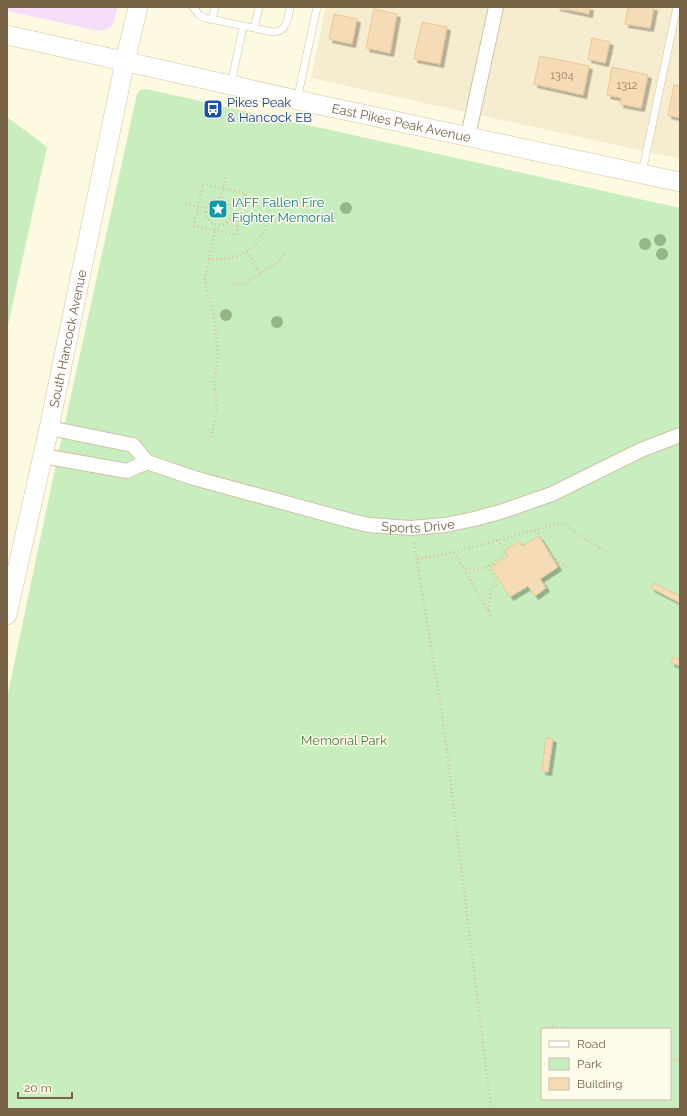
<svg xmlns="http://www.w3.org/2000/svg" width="687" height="1116" viewBox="0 0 687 1116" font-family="Raleway,sans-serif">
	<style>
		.residential { fill: #f6eccf }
		.education { fill: #f6defa }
		.green { fill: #c8edbf; fill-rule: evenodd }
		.building { fill: #f6dcb6; stroke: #eac795; filter: url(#shadow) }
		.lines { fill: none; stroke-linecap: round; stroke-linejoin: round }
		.lane-casing { stroke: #d0c1a7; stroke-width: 8 }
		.street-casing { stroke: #d0c1a7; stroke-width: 16 }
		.secondary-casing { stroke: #d4c3a4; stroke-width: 20 }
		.path { stroke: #dbc09a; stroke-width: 2.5; stroke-dasharray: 1 3; stroke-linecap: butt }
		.lane { stroke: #fff; stroke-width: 7 }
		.street { stroke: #fff; stroke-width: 14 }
		.secondary { stroke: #fff; stroke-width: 19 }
		.tree { fill: #97b686 }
		.labels { text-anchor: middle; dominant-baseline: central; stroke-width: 3; stroke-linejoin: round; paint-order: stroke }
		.number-label { font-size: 11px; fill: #988062 }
		.transit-label { font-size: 13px; fill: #164399; stroke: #fffbea; text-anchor: start }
		.street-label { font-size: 13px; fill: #786246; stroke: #fffbea }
		.culture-label { font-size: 13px; fill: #0d838f; stroke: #fffbea; text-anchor: start }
		.park-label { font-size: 13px; fill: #427f3c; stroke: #fffbea }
	</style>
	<defs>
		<filter id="shadow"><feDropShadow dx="3.5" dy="3.5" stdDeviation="0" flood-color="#0004"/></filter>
	</defs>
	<rect width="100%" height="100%" fill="#fef9e1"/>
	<path class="residential" d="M326 7H680V159L311 78Z"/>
	<path class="education" d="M7 7H118L113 25 108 29 99 31 7 11Z"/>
	<path class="green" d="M146 89 680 208V1109H7V698L56 464 137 94 140 90ZM542 1029H670V1099H542Z
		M7 117 47 147 7 330Z"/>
	<path class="building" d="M556 7H590L589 14Z
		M628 7H654L650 28 625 24Z
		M374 9 397 14 390 53 366 48Z
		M334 14 357 19 352 44 329 39Z
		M422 22 447 27 440 64 414 59Z
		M592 38 610 42 605 63 588 59Z
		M540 56 589 66 583 95 534 84Z
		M612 67 648 75 641 108 620 104 621 98 607 95Z
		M674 85 680 86V118L668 115Z
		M539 536 558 567 540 579 546 588 535 596 528 586 510 597 491 567 508 556 505 551 519 541 522 546Z
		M654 583 680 596V603L651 588Z
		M673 657 680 659V666L671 663Z
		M546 738 553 739 548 772 542 771Z"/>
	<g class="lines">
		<defs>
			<path id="lane" d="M193 7 199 15 205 18 273 32C287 32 288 18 290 7
				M212 20 215 7
				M254 28 259 7
				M231 85 243 26
				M297 100 317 7
				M642 173 677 7"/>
			<g id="street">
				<path d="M468 136 496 7"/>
				<path d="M43 456 127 471 147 462 133 445 49 428"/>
				<path id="s1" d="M147 462 194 478 348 520 369 525 411 528 445 525 474 519 500 512 552 494 641 450 680 435"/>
			</g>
			<g id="secondary">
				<path id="s2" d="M7 35 297 100 680 182"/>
				<path id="s3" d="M7 615 49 428 125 61 138 7"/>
			</g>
		</defs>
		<use href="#lane" class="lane-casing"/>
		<use href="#street" class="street-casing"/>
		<use href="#secondary" class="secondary-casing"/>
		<path class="path" d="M203 184 245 193 236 235 194 226Z
			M221 198 226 176
			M206 212a13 13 0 1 1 26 0a13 13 0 1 1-26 0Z
			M186 204 206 208
			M247 252 260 273
			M208 259C241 260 256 252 268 221L232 214
			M234 283 241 285 279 262 284 254
			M211 437 217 409 214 382 218 354 213 310 206 289 205 279 216 225
			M536 530 551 556 568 568
			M414 543 444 727 491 1109
			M454 552 492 618
			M418 559 454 552 561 523 606 552
			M462 567C481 575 492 564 506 553L497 540
			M488 610 491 589 497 584 488 566
			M552 1026 566 1029
			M670 1061 680 1060"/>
		<use href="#lane" class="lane"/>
		<use href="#street" class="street"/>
		<use href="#secondary" class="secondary"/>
	</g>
	<g class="tree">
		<circle cx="346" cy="208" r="6"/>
		<circle cx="660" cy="240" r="6"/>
		<circle cx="645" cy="244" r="6"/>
		<circle cx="662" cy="254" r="6"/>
		<circle cx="226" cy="315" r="6"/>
		<circle cx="277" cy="322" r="6"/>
	</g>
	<defs>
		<symbol id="bus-square" viewBox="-11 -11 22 22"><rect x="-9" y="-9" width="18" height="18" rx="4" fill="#1a4fb4" stroke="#fffbea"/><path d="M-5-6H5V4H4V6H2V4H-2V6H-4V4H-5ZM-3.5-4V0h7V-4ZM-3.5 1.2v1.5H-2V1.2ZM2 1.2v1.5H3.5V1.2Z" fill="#fff"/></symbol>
		<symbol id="sight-square" viewBox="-11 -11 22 22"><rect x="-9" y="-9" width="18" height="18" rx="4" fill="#0f9aa8" stroke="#fffbea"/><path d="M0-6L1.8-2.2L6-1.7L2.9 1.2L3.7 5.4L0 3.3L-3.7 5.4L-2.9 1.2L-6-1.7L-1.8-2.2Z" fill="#fff"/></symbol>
	</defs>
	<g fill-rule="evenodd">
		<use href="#bus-square" x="202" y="98" width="22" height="22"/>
		<use href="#sight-square" x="207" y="198" width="22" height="22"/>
	</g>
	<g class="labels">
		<g class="number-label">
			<text x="562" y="75">1304</text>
			<text x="627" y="85">1312</text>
		</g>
		<g class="transit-label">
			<text x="227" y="102">Pikes Peak<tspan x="227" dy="15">&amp; Hancock EB</tspan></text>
		</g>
		<g class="street-label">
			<text stroke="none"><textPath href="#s2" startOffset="404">East Pikes Peak Avenue</textPath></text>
			<text stroke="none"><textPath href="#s3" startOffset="283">South Hancock Avenue</textPath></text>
			<text stroke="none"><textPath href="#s1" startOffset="280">Sports Drive</textPath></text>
		</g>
		<g class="culture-label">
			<text x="232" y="202">IAFF Fallen Fire<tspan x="232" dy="15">Fighter Memorial</tspan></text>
		</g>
		<g class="park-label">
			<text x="344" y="740">Memorial Park</text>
		</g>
	</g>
	<rect width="687" height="1116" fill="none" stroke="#786246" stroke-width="16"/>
	<rect x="541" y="1028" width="130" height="72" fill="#fffbea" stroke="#c9bea8"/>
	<rect x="549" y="1041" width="20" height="6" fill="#ffffff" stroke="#c9bea8"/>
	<text x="577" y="1048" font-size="12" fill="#786246">Road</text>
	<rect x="549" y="1058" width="20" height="12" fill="#c8edbf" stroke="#c9bea8"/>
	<text x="577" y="1068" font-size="12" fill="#786246">Park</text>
	<rect x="549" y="1078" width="20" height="12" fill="#f6dcb6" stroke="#c9bea8"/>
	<text x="577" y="1088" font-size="12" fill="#786246">Building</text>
	<path d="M18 1092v6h54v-6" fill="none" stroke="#786246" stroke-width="2"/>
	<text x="24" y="1092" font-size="12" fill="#786246" stroke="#fffbea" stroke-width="3" paint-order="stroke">20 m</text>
</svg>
